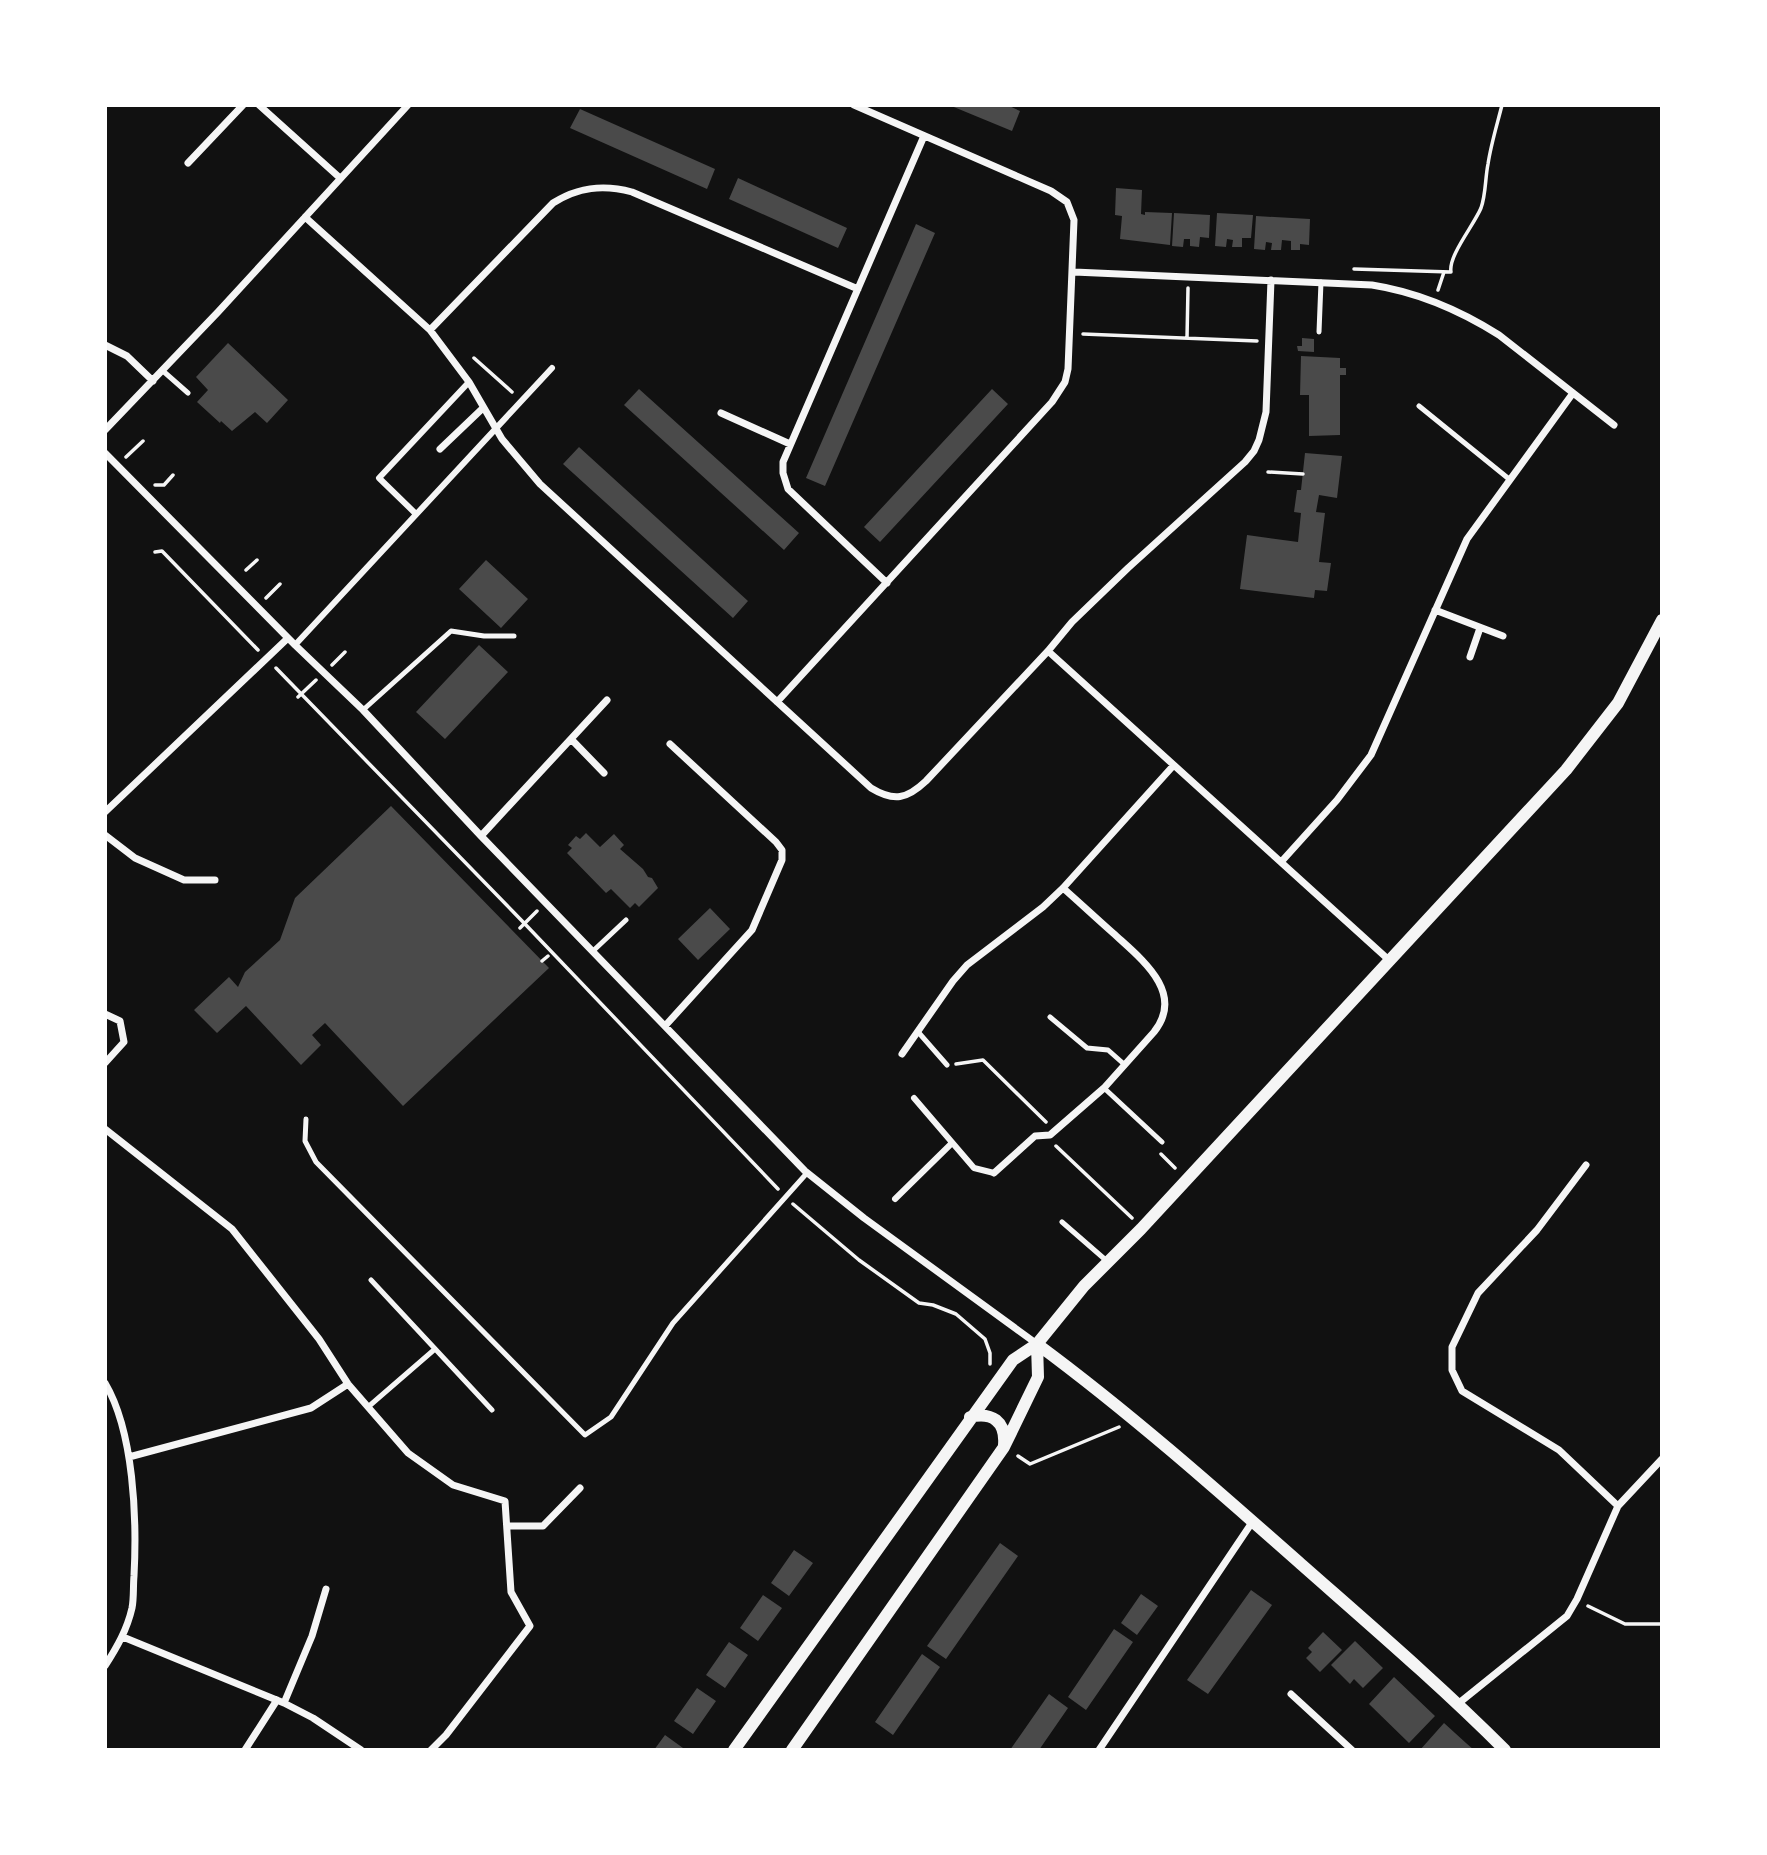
<svg xmlns="http://www.w3.org/2000/svg" width="1767" height="1855" viewBox="0 0 1767 1855" font-family="'Source Sans 3',sans-serif">
	<style>
		.building { fill: #4a4a4a }
		.lines { fill: none; stroke-linecap: round; stroke-linejoin: round }
		.path { stroke: #f5f5f5; stroke-width: 3.5 }
		.service { stroke: #f5f5f5; stroke-width: 5 }
		.pedestrian { stroke: #f5f5f5; stroke-width: 6 }
		.minor { stroke: #f5f5f5; stroke-width: 7 }
		.tertiary { stroke: #f5f5f5; stroke-width: 12 }
	</style>
	<rect width="100%" height="100%" fill="#111"/>
	<path class="building" d="M949 105H1007L1020 111 1012 131Z
		M580 109 715 169 707 189 570 128Z
		M738 178 847 228 838 248 729 199Z
		M1116 188 1142 190 1141 214 1145 215V212L1172 213 1170 245 1120 239 1122 216 1115 215Z
		M1174 213 1210 215 1209 238 1200 237 1199 247 1190 246V239H1184L1183 247 1172 246Z
		M1217 213 1253 215 1251 238H1242V247H1232L1233 240 1227 239 1226 247 1215 246Z
		M1256 216 1310 219 1309 245 1300 244V250H1291V241L1282 240 1281 250H1271L1272 243 1266 242 1265 250 1254 249Z
		M916 224 935 233 825 486 806 478Z
		M1302 338 1314 339V352L1298 351 1297 346H1302Z
		M228 343 288 400 267 423 255 412 232 431 221 421 220 423 197 402 208 390 196 377Z
		M1301 356 1340 358V368H1346V375H1340V435L1309 436V395H1300Z
		M639 389 799 533 784 550 624 405Z
		M992 389 1008 404 880 542 864 527Z
		M579 447 748 601 733 618 563 464Z
		M1305 453 1342 456 1337 498 1319 495 1316 512 1325 513 1319 562 1331 563 1327 591 1315 590 1314 598 1240 589 1247 535 1298 542 1301 513 1294 512 1297 490H1301Z
		M486 560 528 599 501 628 459 589Z
		M479 645 508 672 445 739 416 712Z
		M391 806 549 968 403 1106 325 1023 312 1035 321 1045 301 1065 246 1006 217 1033 194 1010 229 977 238 987 245 972 280 940 295 898Z
		M586 833 600 847 614 834 624 845 620 849 643 869 648 877 652 878 658 888 639 907 635 903 630 908 611 889 606 893 567 853 572 848 568 845 576 836 580 839Z
		M710 908 730 929 698 960 678 939Z
		M1000 1543 1018 1556 946 1659 927 1646Z
		M794 1550 813 1563 789 1596 771 1583Z
		M1251 1590 1272 1605 1208 1694 1187 1680Z
		M1141 1594 1158 1606 1137 1635 1121 1623Z
		M763 1595 782 1608 758 1641 740 1628Z
		M1114 1629 1133 1642 1086 1710 1068 1697Z
		M1323 1632 1342 1650 1320 1672 1306 1658 1312 1652 1308 1648Z
		M1355 1641 1383 1668 1363 1688 1354 1679 1350 1684 1331 1665Z
		M729 1642 748 1655 725 1688 706 1675Z
		M922 1654 940 1667 893 1735 875 1722Z
		M1394 1677 1435 1716 1409 1743 1369 1704Z
		M697 1688 716 1701 693 1734 674 1721Z
		M1049 1694 1068 1708 1039 1750H1010Z
		M1444 1723 1466 1743 1474 1750H1420Z
		M665 1735 683 1748 682 1750H654Z"/>
	<g class="lines">
		<path class="path" d="M1354 269 1451 272C1448 256 1474 225 1481 208 1486 194 1485 179 1488 164 1491 144 1497 125 1502 105
			M1438 290 1444 272
			M1083 334 1257 341
			M1187 338 1188 288
			M474 358 512 392
			M126 457 143 441
			M1268 472 1303 474
			M155 485H164L173 475
			M155 552 162 551 258 650
			M246 570 257 560
			M266 598 280 584
			M332 665 345 652
			M276 668 525 924 778 1189
			M298 697 316 680
			M520 928 537 911
			M542 961 548 956
			M956 1064 983 1060 1046 1122
			M1056 1146 1132 1218
			M1161 1154 1175 1168
			M793 1204 859 1260 919 1303 933 1305 956 1314 985 1339 990 1353V1364
			M1018 1456 1030 1464 1119 1427
			M1588 1606 1625 1624H1662"/>
		<path class="service" d="M1319 332 1321 282
			M163 371 188 393
			M1419 406 1509 479
			M363 710 451 631 484 636H514
			M593 951 626 920
			M1050 1017 1087 1048 1108 1050 1125 1065
			M919 1033 947 1065
			M1104 1088 1162 1142
			M306 1119 305 1141 316 1162 585 1435 611 1417 673 1323 807 1173
			M1062 1222 1108 1262
			M371 1280 492 1410
			M368 1407 435 1349"/>
		<path class="pedestrian" d="M416 514 379 478 469 382
			M295 645 552 368
			M914 1098 974 1168 994 1173
			M895 1199 952 1143"/>
		<path class="minor" d="M259 105 340 178
			M188 163 243 105
			M305 217 430 330 469 382 502 439 540 484 871 788C894 802 907 799 926 781L1048 651 1072 622 1128 568 1245 462 1254 451 1259 440 1266 412 1271 280
			M1074 272 1372 285C1417 292 1461 311 1499 335L1614 425
			M430 330 553 203C578 187 603 184 632 192L858 289
			M105 345 127 356 153 381
			M721 413 790 444
			M105 430 218 312 408 105
			M440 449 483 408
			M105 453 295 645 363 710 481 836 805 1171 864 1218 1037 1344
			M887 583 788 489 783 473V462L924 136
			M1435 610 1503 636
			M1048 651 1390 961
			M1470 657 1480 628
			M777 702 1052 402 1065 382 1068 369 1074 220 1067 202 1051 191 854 105
			M571 739 604 773
			M105 812 288 638
			M105 835 135 858 184 880H215
			M481 836 607 700
			M1282 861 1337 800 1371 755 1467 539 1573 393
			M105 1014 120 1021 124 1042 105 1063
			M665 1026 752 930 782 860V850L776 842 670 744
			M902 1054 953 981 967 965 1043 907 1063 888 1173 766
			M105 1129 232 1229 319 1339 348 1384 408 1453 453 1485 505 1501 511 1592 530 1626 446 1735 431 1750
			M1586 1165 1537 1230 1478 1293 1452 1347V1370L1462 1391 1559 1450 1618 1506
			M994 1173 1035 1136 1050 1135 1104 1088 1154 1032C1186 992 1140 958 1113 933 1096 918 1080 903 1063 888
			M105 1383C134 1432 137 1519 134 1576 133 1587 134 1598 132 1608 127 1630 117 1647 105 1666
			M129 1457 311 1408 348 1384
			M507 1526H543L580 1488
			M123 1637 284 1703 313 1718 361 1750
			M1291 1694 1352 1750
			M284 1703 312 1636 326 1589
			M1459 1703 1567 1616 1577 1599 1618 1506 1662 1459
			M245 1750 277 1700
			M1099 1750 1253 1521"/>
		<path class="tertiary" d="M1037 1344C1129 1412 1216 1489 1302 1565 1370 1625 1440 1685 1505 1750
			M970 1417C992 1412 1006 1421 1004 1445
			M734 1750 1013 1360 1037 1344 1084 1286 1141 1229 1566 770 1618 703 1662 620
			M792 1750 1004 1447 1038 1377 1037 1344"/>
	</g>
	<rect width="1767" height="1855" fill="none" stroke="#ffffff" stroke-width="214"/>
</svg>
